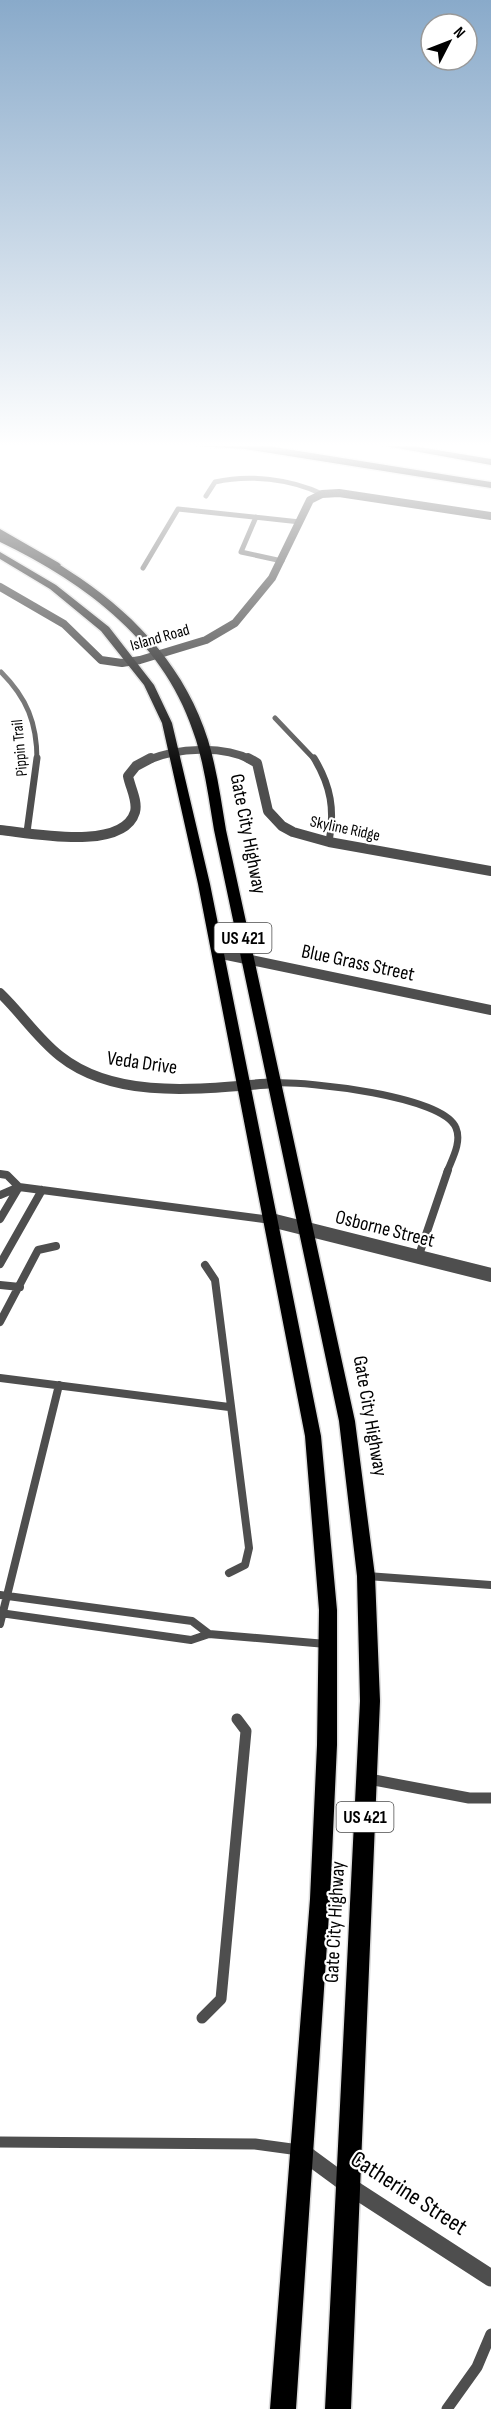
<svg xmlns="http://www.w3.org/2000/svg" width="491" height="2409" viewBox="0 0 491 2409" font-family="'Sofia Sans Condensed',sans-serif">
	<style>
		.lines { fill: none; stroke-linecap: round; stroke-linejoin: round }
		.primary-casing { stroke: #dbdbdb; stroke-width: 3 }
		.highway-casing { stroke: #dbdbdb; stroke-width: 3 }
		.lane-far3 { stroke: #4e4e4e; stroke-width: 5 }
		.lane-far2 { stroke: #4e4e4e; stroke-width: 7 }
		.lane-far1 { stroke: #4e4e4e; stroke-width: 8 }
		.lane { stroke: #4e4e4e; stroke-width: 11 }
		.street-far3 { stroke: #4e4e4e; stroke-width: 8 }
		.street-far2 { stroke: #4e4e4e; stroke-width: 10 }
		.street-far1 { stroke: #4e4e4e; stroke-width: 14 }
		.street { stroke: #4e4e4e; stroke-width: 17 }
		.secondary { stroke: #1b1b1b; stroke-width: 8 }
		.primary { fill: #000; fill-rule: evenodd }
		.highway { fill: #000; fill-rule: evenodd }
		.labels { text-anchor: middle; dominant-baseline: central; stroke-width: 4.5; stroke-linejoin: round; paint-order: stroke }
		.far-street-label { font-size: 16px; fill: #000; stroke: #fff }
		.shield { fill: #fff; stroke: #4c4c4c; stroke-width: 1.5 }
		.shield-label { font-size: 18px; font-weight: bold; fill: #000 }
		.street-label { font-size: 20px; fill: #000; stroke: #fff }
		.near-street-label { font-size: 24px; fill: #000; stroke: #fff }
	</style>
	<rect width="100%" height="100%" fill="#fff"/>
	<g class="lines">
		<defs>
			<path id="primary" d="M0 535C28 544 56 562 80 578 139 618 187 672 208 740 217 770 221 800 226 830L355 1421 375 1576 380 1701 351 2409H325L360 1701 357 1576 339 1421 214 830C209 800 205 769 196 740 167 643 87 584 0 542Z
				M0 552 56 585 109 627 154 685 172 723 210 884 321 1436 337 1610V1745L330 1899 296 2409H270L310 1899 317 1745 319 1610 305 1436 198 884 162 723 144 685 101 631 50 589 0 559Z"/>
			<path id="highway" d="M192 443H249L491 482V488L245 449 197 446Z
				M369 443H395L491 459V465Z
				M0 529 59 563 61 565 51 567 0 537Z"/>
		</defs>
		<use href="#primary" class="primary-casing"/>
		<use href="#highway" class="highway-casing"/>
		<path class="lane-far3" d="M206 496 215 482C249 474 291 479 322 494
			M256 517 241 552 282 561
			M143 568 178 509 300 522
			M1 672C27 698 37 723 37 760
			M275 718 315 760"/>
		<path class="lane-far2" d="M314 758C331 786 335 810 329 842
			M27 832 37 758
			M274 1083C307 1081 444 1096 456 1128 462 1142 452 1159 447 1172"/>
		<path class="lane-far1" d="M0 1174 7 1175 19 1187
			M0 1195 19 1187 271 1220
			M0 1219 19 1187
			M418 1258 448 1170
			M0 1264 42 1190
			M205 1265 215 1280 249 1548 245 1565 229 1573
			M0 1285 20 1287
			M0 1322 38 1250 56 1246
			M0 1378 229 1407
			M367 1576 491 1585
			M0 1595 192 1621 209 1634
			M0 1613 191 1640 209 1634 326 1644
			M0 1624 59 1385"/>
		<path class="lane" d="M369 1779 469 1798H491
			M202 2018 221 1999 246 1731 237 1719
			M0 2142 255 2144 299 2150
			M447 2409 477 2367 491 2334"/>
		<path class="street-far3" d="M148 760C177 748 223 745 251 760"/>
		<path class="street-far2" d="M248 758 257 763 268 811 282 826 293 832 329 842 491 871
			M0 830C31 833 123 852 135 812 138 801 130 787 128 776L136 766 151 758
			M217 953 491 1010
			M0 993C21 1013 37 1038 60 1056 118 1102 206 1088 274 1083"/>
		<path class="street-far1" d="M271 1220 491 1275"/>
		<path class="street" d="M300 2150 349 2186 491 2278"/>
		<path class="secondary" d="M0 587 64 624 101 660 122 663 140 660 206 640 235 623 272 578 310 500 322 494 339 493 491 516"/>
		<use href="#primary" class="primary"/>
		<use href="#highway" class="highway"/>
	</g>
	<linearGradient id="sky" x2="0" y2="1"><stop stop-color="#89aaca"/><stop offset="0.57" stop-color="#fff"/><stop offset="1" stop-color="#fff" stop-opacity="0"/></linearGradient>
	<rect width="491" height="781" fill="url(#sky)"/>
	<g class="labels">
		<g class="far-street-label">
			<text transform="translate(160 638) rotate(-16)">Island Road</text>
			<text transform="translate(20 748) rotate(-95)">Pippin Trail</text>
			<text transform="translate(345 829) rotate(12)">Skyline Ridge</text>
		</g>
		<g class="shield">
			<rect x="214.5" y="923" width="57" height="30" rx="4.5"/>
			<rect x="336.5" y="1802" width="57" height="30" rx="4.5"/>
		</g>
		<g class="shield-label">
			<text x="243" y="938">US 421</text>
			<text x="365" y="1817">US 421</text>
		</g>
		<g class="street-label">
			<text transform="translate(248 834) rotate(79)">Gate City Highway</text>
			<text transform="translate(358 963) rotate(12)">Blue Grass Street</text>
			<text transform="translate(142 1063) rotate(8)">Veda Drive</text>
			<text transform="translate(385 1229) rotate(14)">Osborne Street</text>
			<text transform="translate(370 1416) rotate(80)">Gate City Highway</text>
			<text transform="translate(335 1922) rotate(-87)">Gate City Highway</text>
		</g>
		<g class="near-street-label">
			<text transform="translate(409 2193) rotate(33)">Catherine Street</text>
		</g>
	</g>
	<g transform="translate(449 42) rotate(48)"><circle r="28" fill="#ffffff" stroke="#999999" stroke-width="1.5"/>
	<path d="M0-4.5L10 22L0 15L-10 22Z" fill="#000000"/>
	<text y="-9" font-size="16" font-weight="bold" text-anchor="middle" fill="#000000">N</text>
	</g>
</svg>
